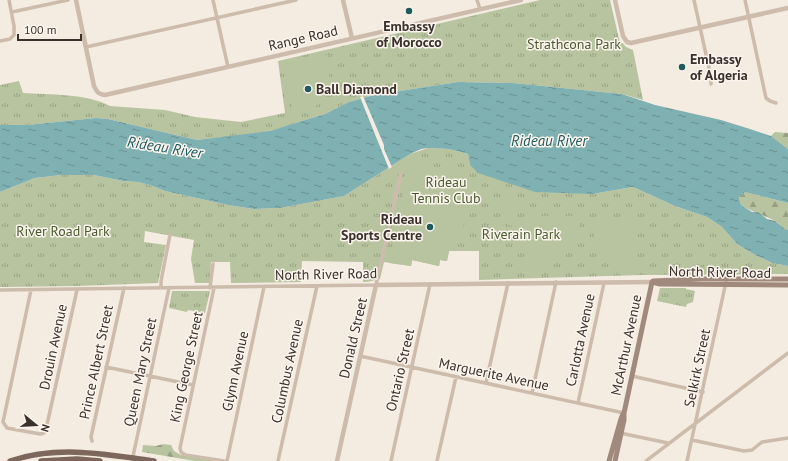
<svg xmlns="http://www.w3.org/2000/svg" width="788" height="461" viewBox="0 0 788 461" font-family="'PT Sans',sans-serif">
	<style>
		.forest { fill: url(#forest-firs) }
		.park { fill: url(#park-tufts) }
		.garden { fill: #b8c4a0 }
		.water { fill: url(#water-ripples) }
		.pier { fill: #f4ebe1 }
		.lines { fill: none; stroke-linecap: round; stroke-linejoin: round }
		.minor { stroke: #cdbbac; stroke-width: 3.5 }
		.tertiary { stroke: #cdbbac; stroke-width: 4.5 }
		.secondary { stroke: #a18a7d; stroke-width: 5 }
		.primary { stroke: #7d675c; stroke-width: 5.5 }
		.poi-dot { fill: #1f5a5e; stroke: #fbf5ee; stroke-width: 1.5 }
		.labels { text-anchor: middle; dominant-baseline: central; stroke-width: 3; stroke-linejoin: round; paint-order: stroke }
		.poi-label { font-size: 14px; font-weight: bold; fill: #3b302b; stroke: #fbf5ee; text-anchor: start }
		.street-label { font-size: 14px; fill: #3b302b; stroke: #fbf5ee }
		.park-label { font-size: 14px; fill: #4a5a2e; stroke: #fbf5ee }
		.water-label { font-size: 15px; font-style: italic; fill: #1f5a5e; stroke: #fbf5ee }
	</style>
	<defs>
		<pattern id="forest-firs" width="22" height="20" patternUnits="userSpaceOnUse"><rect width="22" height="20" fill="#b8c4a0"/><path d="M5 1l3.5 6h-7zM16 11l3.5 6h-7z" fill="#97a083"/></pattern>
		<pattern id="park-tufts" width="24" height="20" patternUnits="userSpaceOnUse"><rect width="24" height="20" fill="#b8c4a0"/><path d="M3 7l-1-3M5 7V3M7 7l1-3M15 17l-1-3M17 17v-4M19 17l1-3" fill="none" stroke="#97a083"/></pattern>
		<pattern id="water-ripples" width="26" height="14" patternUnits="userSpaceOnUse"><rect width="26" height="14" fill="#7fb0b2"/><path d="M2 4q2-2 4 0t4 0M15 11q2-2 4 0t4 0" fill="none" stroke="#699091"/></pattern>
	</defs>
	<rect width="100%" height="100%" fill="#f4ebe1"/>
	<path class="forest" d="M775 132 788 133V149L771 136Z
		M745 192 788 203V230C782 229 780 224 775 221 764 215 752 212 741 205L739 196Z
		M163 444 171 445 174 451 181 455 216 461H195L142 452 143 445 156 446Z"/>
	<path class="park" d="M540 0H610L619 39 626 47 633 50 643 100 622 94 513 83 458 82 374 95 349 102 325 114 278 129 261 133 197 140 108 119 96 118 27 125H0V85L19 81 23 93C50 95 86 93 110 106L165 110 195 117 241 122 285 113 278 61Z
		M428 148 449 149 468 154 470 165 592 194 633 187 675 206 707 217 722 227 737 244 757 256 773 263 788 266V274L642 275 479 280V251H449L447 261 440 260 439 266 412 260 411 266 384 262 380 279C374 280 369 282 363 282V262L302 261 301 282 231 283 230 262H211L210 283H195L191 259 194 240 145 231 144 242 166 245 158 283 77 286 0 287V192L35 178 61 175H94L123 181 138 182 150 185 165 191 228 205 254 209 280 208 344 196 410 154Z
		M660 288H686V289L695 291 693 302 687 304 686 307 657 301Z
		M172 291H210L205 313 188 310 187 312 169 308Z"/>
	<path class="garden" d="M327 55C330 74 332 90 317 105 313 110 303 112 297 115L293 113 285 67 286 65Z
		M410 162C436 166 459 175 482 185L475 213 467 211 460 241 457 240 455 246H450L447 261 440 260 439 266 412 260 411 266 389 263Z
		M506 201 519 205 512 226 499 221Z
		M525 216H580C580 247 557 273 526 272Z
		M594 219 639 224 634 269C604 266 590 249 594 219Z
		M701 253 706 254 718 259 717 264 700 265Z"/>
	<path class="water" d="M458 82 513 83 622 94 655 105 721 120 750 129 771 136 788 149V203L745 192 739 197 741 205 752 212H758L767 219 775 221 785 229 788 230V266L773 263 757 256 737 244 722 227 707 217 675 206 633 187 592 194 535 192 478 173 470 165 468 154 449 149 428 148 421 149 410 154 344 196 280 208 254 209 228 205 165 191 150 185 138 182 123 181 94 175H61L35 178 0 192V125H27L96 118 108 119 197 140 270 131 325 114 349 102 374 95Z"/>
	<path class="pier" d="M363 96 384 145V149L392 167 389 169 360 97Z"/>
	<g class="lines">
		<path class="minor" d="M213 0 228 67
			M477 0 480 9
			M694 0 711 77V84
			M745 0 766 98 770 101 776 103
			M12 12 68 0
			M0 41 10 39 14 35V26L9 0
			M86 47 296 0
			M161 288V281L170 235
			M210 288 213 264
			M214 288 180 448 181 452 185 455 224 461
			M0 290 376 285 401 173
			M31 290 3 422 7 428 40 434 44 433 46 429 77 290
			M360 356 624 413
			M106 367 193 385
			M632 376 703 392
			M486 383 508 283
			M532 393 556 282
			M578 403 604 283
			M620 433 668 443
			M692 440 744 451 752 450 762 442 788 438
			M92 441 91 437 124 288
			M132 461 169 288
			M227 461 264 287
			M278 461 317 286
			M391 461 430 284
			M437 461 456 377
			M646 461 788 353
			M687 461 726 282"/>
		<path class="tertiary" d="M76 0 94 86C97 92 98 94 105 95L521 0
			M343 0 352 38
			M615 0 623 36 627 42 631 43 788 8
			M337 461 376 285 652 282"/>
		<path class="secondary" d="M653 281 702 279H788
			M652 282 660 284 788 285
			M609 461 621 419 623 414
			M615 461 624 420V413L652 282"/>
		<path class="primary" d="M10 461C58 445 105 454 154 461
			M41 461 77 459 100 461"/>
	</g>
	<g class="poi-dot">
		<circle cx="409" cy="11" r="4"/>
		<circle cx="682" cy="67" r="4"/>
		<circle cx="308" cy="89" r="4"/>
		<circle cx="430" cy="227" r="4"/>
	</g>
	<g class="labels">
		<g class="poi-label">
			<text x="409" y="26" text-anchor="middle">Embassy<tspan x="409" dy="16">of Morocco</tspan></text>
			<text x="690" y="59">Embassy<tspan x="690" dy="16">of Algeria</tspan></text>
			<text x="316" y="89">Ball Diamond</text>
			<text x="422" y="219" text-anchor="end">Rideau<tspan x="422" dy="16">Sports Centre</tspan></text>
		</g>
		<g class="street-label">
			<text transform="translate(303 38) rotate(-13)">Range Road</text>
			<text transform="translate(720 272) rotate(1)">North River Road</text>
			<text transform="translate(326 274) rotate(-1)">North River Road</text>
			<text transform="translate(353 338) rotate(-77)">Donald Street</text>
			<text transform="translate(580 340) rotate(-78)">Carlotta Avenue</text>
			<text transform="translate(626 345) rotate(-78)">McArthur Avenue</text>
			<text transform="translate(53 347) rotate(-78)">Drouin Avenue</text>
			<text transform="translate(96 362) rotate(-78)">Prince Albert Street</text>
			<text transform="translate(186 367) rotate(-78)">King George Street</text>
			<text transform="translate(697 368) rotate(-78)">Selkirk Street</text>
			<text transform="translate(400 370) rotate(-77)">Ontario Street</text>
			<text transform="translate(235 371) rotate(-78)">Glynn Avenue</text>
			<text transform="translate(287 371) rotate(-78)">Columbus Avenue</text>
			<text transform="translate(140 372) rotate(-78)">Queen Mary Street</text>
			<text transform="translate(494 374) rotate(12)">Marguerite Avenue</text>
		</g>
		<g class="park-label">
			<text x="574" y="44">Strathcona Park</text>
			<text x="446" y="182">Rideau<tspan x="446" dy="16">Tennis Club</tspan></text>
			<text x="63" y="231">River Road Park</text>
			<text x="521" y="234">Riverain Park</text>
		</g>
		<g class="water-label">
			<text x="549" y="140">Rideau River</text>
			<text transform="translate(165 147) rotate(9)">Rideau River</text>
		</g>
	</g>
	<g transform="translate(36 425) rotate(108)" stroke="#fbf5ee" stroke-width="3" paint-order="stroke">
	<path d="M0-3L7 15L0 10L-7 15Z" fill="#3b302b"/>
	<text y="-6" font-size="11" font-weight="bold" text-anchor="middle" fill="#3b302b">N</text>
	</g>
	<path d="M18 34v6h63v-6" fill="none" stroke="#3b302b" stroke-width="2"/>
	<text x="24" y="34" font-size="12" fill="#3b302b" stroke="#fbf5ee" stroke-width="3" paint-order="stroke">100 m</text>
</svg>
